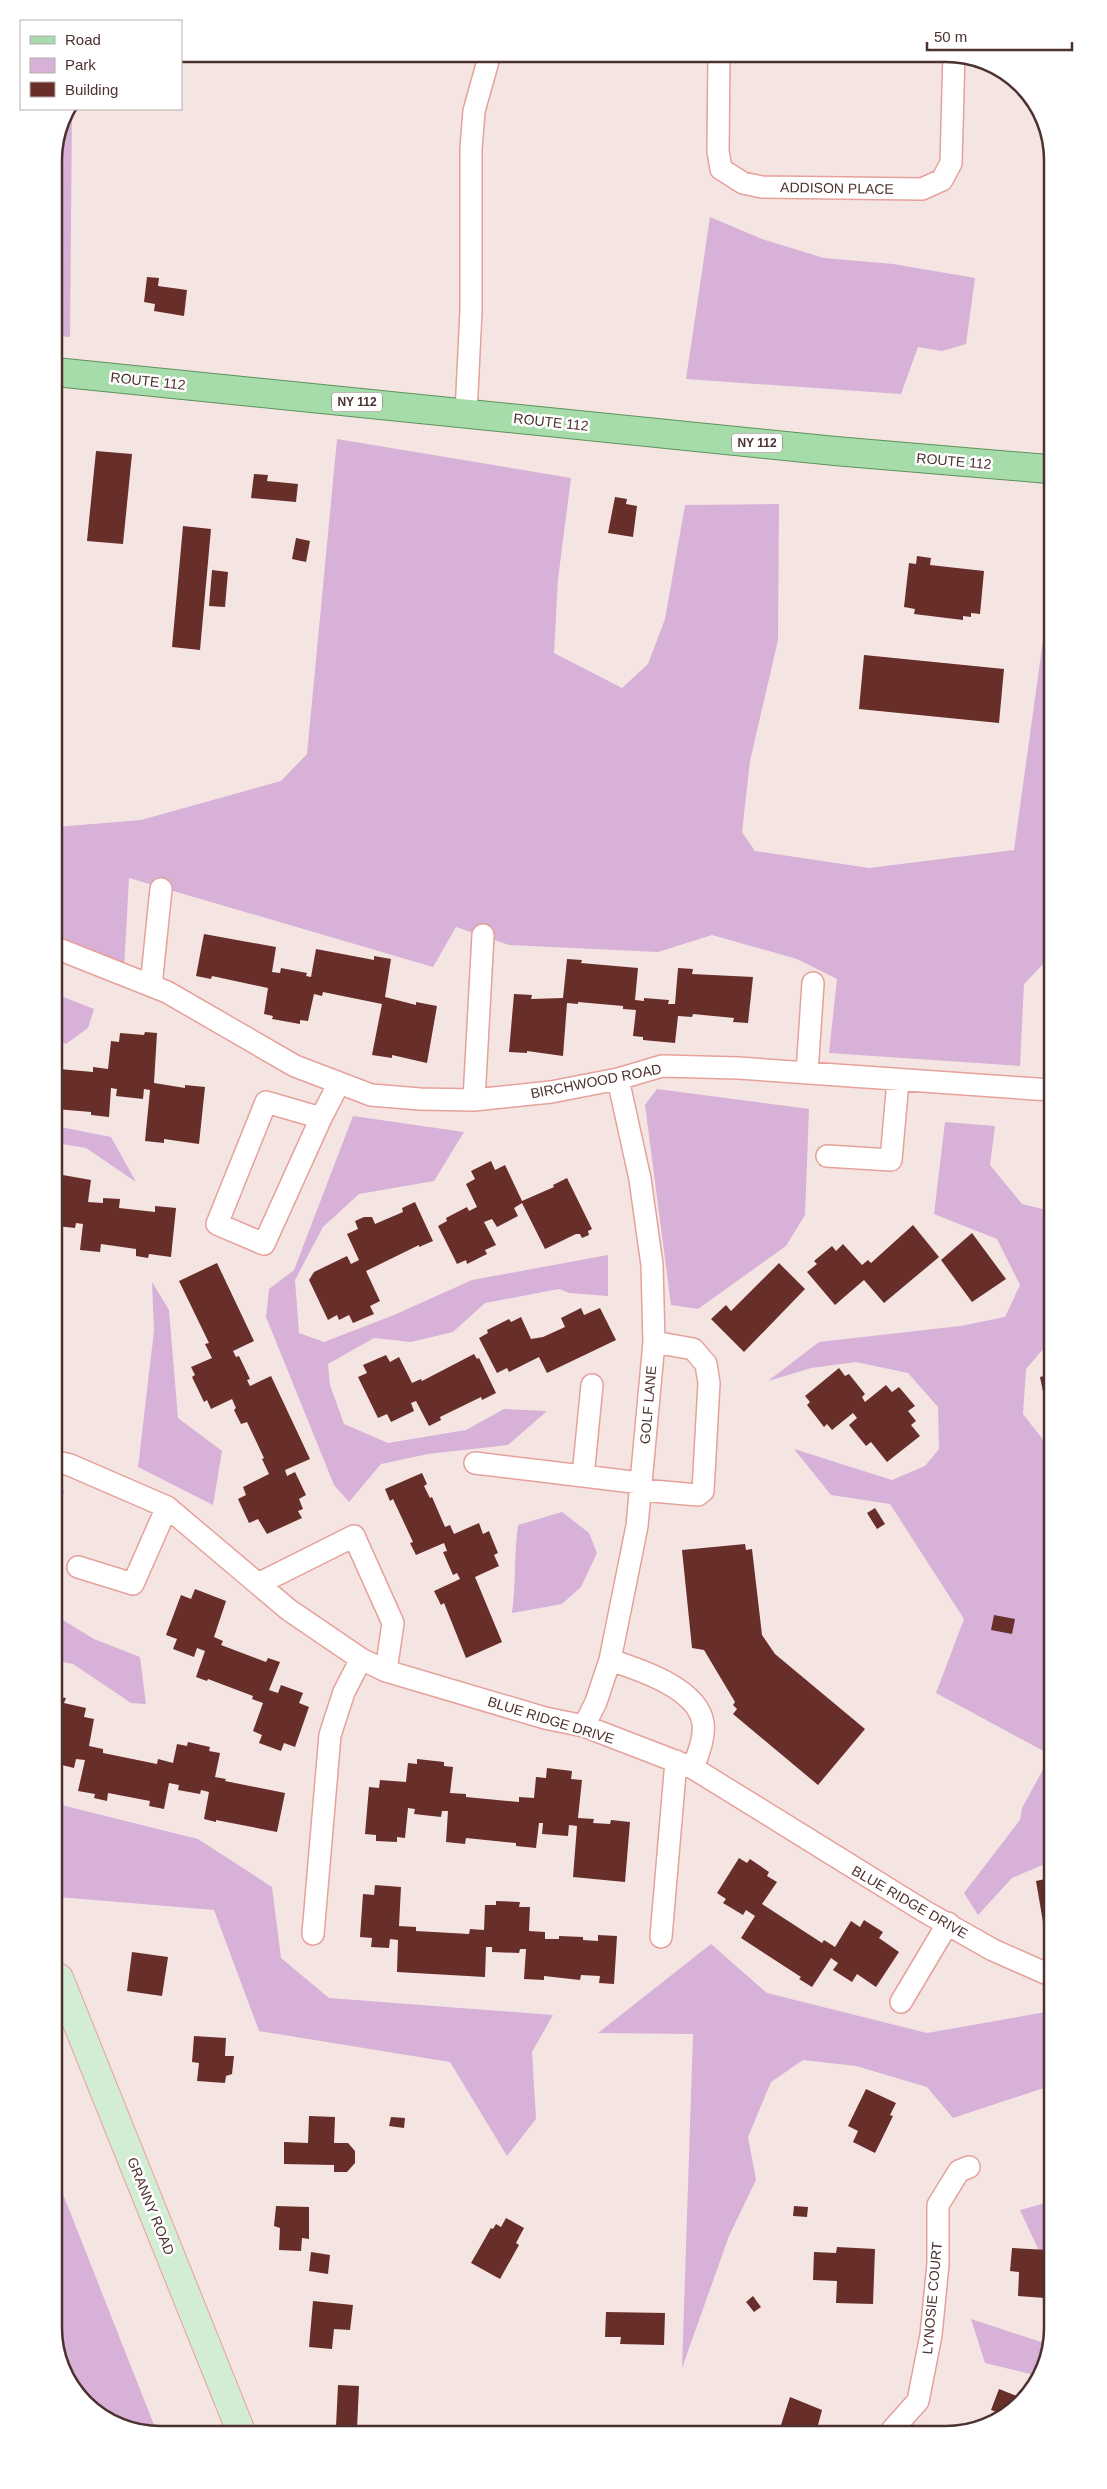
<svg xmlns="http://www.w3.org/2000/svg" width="1107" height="2489" viewBox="0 0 1107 2489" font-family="Helvetica,sans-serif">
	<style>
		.green { fill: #d7b1d8 }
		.building { fill: #682e2a }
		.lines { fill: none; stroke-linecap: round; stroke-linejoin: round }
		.street-casing { stroke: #e6a19a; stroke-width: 24 }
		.secondary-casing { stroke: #e6a19a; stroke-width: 30 }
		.primary-casing { stroke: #5f915a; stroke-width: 30 }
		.street { stroke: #fff; stroke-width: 21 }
		.secondary { stroke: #d2edd4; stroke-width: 28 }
		.primary { stroke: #a5dcaa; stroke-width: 28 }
		.labels { text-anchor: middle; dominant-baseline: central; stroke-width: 5; stroke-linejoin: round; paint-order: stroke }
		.shield { fill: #fff; stroke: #826f6d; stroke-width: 1 }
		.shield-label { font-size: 12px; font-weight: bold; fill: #4d312e }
		.street-label { font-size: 14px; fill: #4d312e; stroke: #fff }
		.rim { fill: none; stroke: #4d312e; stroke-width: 2.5 }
	</style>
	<rect width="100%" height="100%" fill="#f4e5e3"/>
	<path class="green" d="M69 109H72L70 337 54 336V154L62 120Z
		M710 217 762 239 824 258 893 264 975 278 966 344 942 351 918 347 901 394 686 379Z
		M337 439 571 478 558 579 554 653 622 688 648 664 665 619 685 505 779 504 778 640 750 761 742 832 755 851 869 868 1014 850 1049 597 1050 957 1024 984 1020 1066 829 1053 837 979 797 959 712 935 658 952 509 945 456 927 433 967 129 878 124 969 56 936V827L141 820 281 781 307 754Z
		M56 994 94 1009 88 1028 66 1044 56 1039Z
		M657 1089 809 1109 805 1215 786 1246 698 1309 671 1305 645 1105Z
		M353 1116 464 1132 434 1181 359 1194 323 1227 295 1280 299 1333 324 1342 394 1315 472 1280 608 1255V1296L569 1293 559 1289 485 1303 453 1332 411 1342 374 1338 328 1364 330 1385 344 1424 388 1443 466 1430 504 1409 547 1411 508 1445 428 1454 381 1464 349 1502 334 1485 266 1317 269 1289 294 1270Z
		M945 1122 995 1126 990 1165 1022 1204 1050 1211 1051 1340 1026 1369 1023 1414 1051 1450 1052 1861 1012 1878 978 1915 964 1893 1020 1820 1022 1808 1051 1755 936 1693 964 1619 890 1504 831 1495 794 1449 892 1480 925 1466 939 1449 938 1407 908 1373 856 1362 811 1368 768 1381 819 1342 960 1326 1005 1317 1020 1285 997 1239 934 1214Z
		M56 1126 111 1137 136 1182 86 1148 56 1143Z
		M152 1282 169 1310 178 1418 222 1451 213 1505 138 1467 154 1331Z
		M57 1488 64 1490 57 1531Z
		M562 1512 589 1533 597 1553 581 1587 562 1604 512 1613C516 1583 514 1554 518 1525Z
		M58 1617 94 1639 140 1657 146 1704 131 1703 73 1664 58 1661Z
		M58 1800 65 1806 198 1839 272 1887 281 1958 329 1998 553 2015 532 2052 536 2119 507 2156 450 2062 259 2031 214 1910 58 1897Z
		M711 1944 767 1993 927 2033 1052 2011 1053 2085 953 2118 927 2087 856 2066 803 2060 771 2082 748 2137 756 2180 729 2236 682 2368 693 2034 598 2033Z
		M59 2184 158 2435 96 2413 60 2363Z
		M1053 2201V2281L1020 2210Z
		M971 2319 1041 2342 1053 2329 1039 2376 985 2363Z"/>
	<path class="building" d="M147 277 159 278 158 286 187 290 184 316 154 311 155 304 144 302Z
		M96 451 132 454 123 544 87 541Z
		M254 474 268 475 267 481 298 484 296 502 251 498Z
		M615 497 627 499 626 504 637 506 633 537 608 533Z
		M183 526 211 529 200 650 172 647Z
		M296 538 310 541 306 562 292 559Z
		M917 556 931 558 930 565 984 571 980 614 971 613V617L963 616V620L914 614 915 609 904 607 909 563 916 564Z
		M212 570 228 572 225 607 209 606Z
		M864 655 1004 669 999 723 859 709Z
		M204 934 276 947 272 972 280 973 281 968 307 973 306 976 311 977 316 949 374 960V956L391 959 385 997 416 1005V1002L437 1006 427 1063 392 1055V1058L372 1055 382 1004 323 992 322 996 314 994 308 1021 300 1020V1024L272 1019 273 1016 264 1014 268 988 212 976 211 979 196 976Z
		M567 959 582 960 581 963 638 968 635 1000 644 1001V998L669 1000 668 1004H675L678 968 693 969 692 974 753 977 748 1023 733 1022 734 1018 693 1014 692 1017 678 1016 675 1043 643 1040V1037L633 1036 636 1010 623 1009V1006L578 1002V1004L567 1003 563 1056 527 1051V1053L509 1052 514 994 532 995 531 999 563 998Z
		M145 1032 157 1033 154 1083 185 1088V1085L205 1087 199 1144 164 1139V1143L145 1141 150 1090 144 1089 143 1099 116 1096 117 1089 111 1088 109 1117 91 1115V1112L56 1109V1060H59V1069L93 1072V1067L108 1069 111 1041 119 1042 120 1033 144 1035Z
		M491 1161 495 1170 505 1165 522 1201 554 1187 553 1185 567 1178 592 1229 588 1231 589 1235 582 1238 580 1234H576L545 1249 522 1203 514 1208 518 1216 497 1227 492 1219 484 1222 496 1245 485 1250 487 1254 467 1264 466 1260 457 1264 438 1226 447 1221 446 1218 467 1207 469 1211 477 1207 466 1184 475 1179 471 1171Z
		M57 1174 91 1180 88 1202 103 1203V1198L120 1199 119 1208 155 1212V1206L176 1208 171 1257 149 1254 148 1258 136 1256V1249L101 1244 100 1252 80 1250 83 1224 76 1223 75 1228 57 1226Z
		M415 1202 433 1241 419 1247V1245L366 1271 380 1301 370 1306 374 1314 353 1323 349 1315 339 1320 337 1315 328 1320 309 1280 314 1272 347 1256 351 1264 359 1260 347 1234 358 1229 355 1221 364 1217H372L375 1224 403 1212 402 1208Z
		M913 1225 939 1257 884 1303 864 1280 835 1305 807 1272 817 1264 814 1261 832 1246 836 1251 843 1244 862 1265 868 1260 871 1263Z
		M972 1233 1006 1279 972 1302 941 1260Z
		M217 1263 254 1341 233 1351 236 1357 239 1356 250 1379 247 1380 250 1386 271 1376 310 1459 285 1470 287 1476 295 1472 306 1495 299 1499 303 1509 298 1511 302 1518 267 1534 258 1519 249 1523 238 1499 246 1495 243 1487 269 1474 262 1459 264 1458 247 1422 241 1424 234 1410 236 1408 232 1399 211 1409 207 1400 204 1402 192 1377 195 1375 191 1367 212 1358 205 1344 209 1343 179 1281Z
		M779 1263 805 1289 744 1352 711 1319 726 1305 731 1311Z
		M581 1308 584 1315 600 1308 616 1340 547 1373 539 1357 509 1372 507 1368 497 1373 479 1338 488 1333 487 1330 509 1319 511 1322 521 1317 531 1339 543 1337 565 1327 561 1318Z
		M474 1354 477 1359 479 1358 496 1393 482 1400 481 1397 440 1417 441 1420 429 1426 416 1401 411 1403 414 1411 391 1422 387 1414 378 1418 358 1377 367 1373 363 1365 386 1355 390 1362 399 1357 412 1383 421 1379 422 1381Z
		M839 1368 845 1376 849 1374 865 1394 862 1397 865 1402 886 1385 892 1392 899 1387 915 1406 908 1411 916 1421 911 1425 920 1436 887 1462 871 1442 866 1446 849 1425 857 1418 853 1413 832 1430 827 1424 824 1427 807 1405 810 1402 805 1396Z
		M1051 1374V1420H1049L1040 1377Z
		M422 1473 427 1484 424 1486 430 1498 432 1497 445 1527 450 1525 454 1534 479 1523 483 1534 489 1531 498 1553 494 1555 499 1566 475 1577 502 1642 466 1658 444 1603 441 1605 434 1591 460 1579 457 1573 453 1575 443 1552 447 1551 444 1543 416 1555 410 1543 413 1542 393 1499 390 1501 385 1489Z
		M875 1508 885 1524 877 1529 867 1513Z
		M745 1544 746 1550 752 1549 762 1635 775 1654 865 1729 818 1785 733 1714 737 1709 733 1705 735 1702 704 1650 692 1648 682 1550Z
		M195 1589 226 1601 214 1637 223 1641 221 1645 266 1662 268 1658 280 1662 269 1690 278 1693 281 1685 303 1693 299 1703 309 1707 295 1747 284 1743 281 1751 259 1743 262 1735 253 1731 263 1703 252 1699 253 1696 208 1679 207 1681 196 1677 205 1651 197 1648 194 1657 173 1649 177 1639 166 1635 181 1595 191 1599Z
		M994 1615 1015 1619 1012 1634 991 1630Z
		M58 1697 66 1698 64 1703 86 1708 84 1717 94 1719 89 1746 103 1749V1753L157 1764 158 1759 173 1763 177 1744 187 1746 188 1742 210 1747 209 1751 220 1753 215 1777 226 1779 225 1781 285 1793 277 1832 216 1820V1822L204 1819 209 1792 201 1790 200 1794 178 1790 179 1785 169 1783 164 1809 149 1806 150 1801 108 1793 107 1801 94 1798 95 1794 78 1791 85 1760 76 1759 74 1768 58 1764Z
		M417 1759 444 1762V1766L453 1767 450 1793 466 1794V1797L519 1802V1797L534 1798 536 1777 546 1778 547 1768 572 1771 571 1779 582 1780 578 1818 594 1819 593 1823 610 1824 611 1820 630 1822 625 1882 573 1877 577 1826 569 1825 568 1836 542 1834 543 1823H539L536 1848 516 1846V1843L466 1838 465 1844 446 1842 448 1811H442L441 1817 414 1814 415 1809 408 1808 405 1838 397 1837V1842L376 1841V1835L365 1834 369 1787 379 1788 380 1780 406 1782 408 1763 417 1764Z
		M739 1858 747 1863 750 1859 769 1872 767 1876 777 1882 762 1904 822 1943 824 1940 835 1947 851 1921 860 1927 864 1920 883 1932 879 1938 899 1952 876 1987 857 1974 852 1982 833 1970 838 1963 831 1958 812 1987 799 1979 801 1977 741 1938 755 1916 746 1910 743 1915 723 1903 726 1899 717 1893Z
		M1052 1869V1921L1043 1922 1036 1881 1045 1879 1044 1870Z
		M375 1885 401 1887 399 1926 416 1927V1931L469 1934 470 1929 484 1930 485 1905H496V1901L520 1902 519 1907H530L529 1931 545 1932V1939H559V1936L583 1937V1940L598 1941V1935L617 1936 614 1984 599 1983 600 1976 581 1975 580 1980 544 1976V1980L524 1979 526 1949H520L519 1953 492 1952V1947H486L485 1977 397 1972 398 1940 390 1939 389 1948 371 1947 372 1938 360 1937 363 1894 374 1895Z
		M132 1952 168 1957 162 1996 127 1991Z
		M194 2036 226 2038 225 2056H234L232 2074 226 2076 225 2083 197 2081 199 2063 192 2062Z
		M866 2089 896 2103 890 2115 893 2116 875 2153 853 2142 858 2131 848 2126Z
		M1053 2102V2126H1052L1047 2103Z
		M309 2116 335 2117 334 2143H348L355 2151V2163L347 2172H334V2165L284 2164V2142L308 2143Z
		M391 2117 405 2118 404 2128 389 2126Z
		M276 2206 309 2207V2239L302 2238 301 2251 279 2250 280 2228 274 2226Z
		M794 2206 808 2207 807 2217 793 2216Z
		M506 2218 524 2228 516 2243 519 2245 500 2279 471 2263 491 2228 493 2229 496 2224 501 2227Z
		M837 2247 875 2249 873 2304 836 2303 837 2281 813 2280 814 2252 836 2253Z
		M1012 2248 1048 2250 1045 2298 1018 2296 1019 2272 1010 2271Z
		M311 2252 330 2255 328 2274 309 2271Z
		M753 2296 761 2307 754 2312 746 2302Z
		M313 2301 353 2305 350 2330 334 2329 332 2349 309 2347Z
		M606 2312 665 2313 664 2345 620 2344 621 2337H605Z
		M338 2385 359 2386 357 2429 336 2427Z
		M999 2389 1022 2398 994 2419 997 2412 991 2410Z
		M790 2397 822 2410 818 2425 820 2431H779Z"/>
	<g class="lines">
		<defs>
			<path id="street" d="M719 54 718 151 721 169 743 183 762 187 922 189 942 180 951 163 954 54
				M466 413 471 311V149L474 111 490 54
				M56 948 167 992 295 1066 371 1095 420 1099 474 1100 551 1092 618 1079 662 1066 738 1068 1050 1090
				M151 986 161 889
				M807 1073 813 983
				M474 1100 483 935
				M266 1102 321 1118 264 1244 217 1224Z
				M321 1118 339 1083
				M827 1156 891 1160 898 1081
				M57 1462 70 1465 167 1507 289 1610 361 1659 386 1671 545 1718 584 1726 693 1768 924 1911 993 1950 1052 1976
				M475 1463 641 1483
				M583 1476 592 1385
				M641 1490 698 1495 703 1491 709 1383 706 1364 693 1349 654 1342
				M78 1567 133 1584 167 1507
				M258 1584 354 1536 393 1623 386 1671
				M610 1660C638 1669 698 1688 703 1723 705 1738 698 1754 693 1768
				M584 1726 596 1702 610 1660 637 1526 654 1342 652 1265 640 1179 618 1079
				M313 1934 330 1735 344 1692 361 1659
				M661 1937 676 1761
				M901 2002 948 1923
				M892 2430 918 2401 931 2335 938 2264V2205L959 2171 969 2167"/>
			<path id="secondary" d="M59 1978 242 2434"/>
			<path id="primary" d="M55 372 835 451 1048 469"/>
		</defs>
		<use href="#street" class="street-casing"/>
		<use href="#secondary" class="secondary-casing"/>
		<use href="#primary" class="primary-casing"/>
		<use href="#street" class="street"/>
		<use href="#secondary" class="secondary"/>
		<use href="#primary" class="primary"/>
	</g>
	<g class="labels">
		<g class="shield">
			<rect x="332" y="392.5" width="50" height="19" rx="4"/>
			<rect x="732" y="433.5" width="50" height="19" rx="4"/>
		</g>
		<g class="shield-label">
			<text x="357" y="402">NY 112</text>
			<text x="757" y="443">NY 112</text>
		</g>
		<g class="street-label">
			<text transform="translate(837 188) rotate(1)">ADDISON PLACE</text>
			<text transform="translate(148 381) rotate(6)">ROUTE 112</text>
			<text transform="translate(551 422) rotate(6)">ROUTE 112</text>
			<text transform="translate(954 461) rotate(5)">ROUTE 112</text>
			<text transform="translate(596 1081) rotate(-11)">BIRCHWOOD ROAD</text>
			<text transform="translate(648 1405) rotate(-85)">GOLF LANE</text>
			<text transform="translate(551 1720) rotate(17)">BLUE RIDGE DRIVE</text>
			<text transform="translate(910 1902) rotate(30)">BLUE RIDGE DRIVE</text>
			<text transform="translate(151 2206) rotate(68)">GRANNY ROAD</text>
			<text transform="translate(932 2298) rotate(-85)">LYNOSIE COURT</text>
		</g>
	</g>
	<path d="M0 0H1107V2489H0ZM160 62H946A98 98 0 0 1 1044 160V2328A98 98 0 0 1 946 2426H160A98 98 0 0 1 62 2328V160A98 98 0 0 1 160 62Z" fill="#fff" fill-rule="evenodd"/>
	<path class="rim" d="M160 62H946A98 98 0 0 1 1044 160V2328A98 98 0 0 1 946 2426H160A98 98 0 0 1 62 2328V160A98 98 0 0 1 160 62Z"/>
	<rect x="20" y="20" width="162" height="90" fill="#ffffff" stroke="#b8adab"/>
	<rect x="30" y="36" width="25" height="8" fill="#a5dcaa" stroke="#b8adab"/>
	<text x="65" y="45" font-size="15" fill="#4d312e">Road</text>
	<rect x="30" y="58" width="25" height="15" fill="#d7b1d8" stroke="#b8adab"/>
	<text x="65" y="70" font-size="15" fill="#4d312e">Park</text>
	<rect x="30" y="82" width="25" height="15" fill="#682e2a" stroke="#b8adab"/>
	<text x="65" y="95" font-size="15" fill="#4d312e">Building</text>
	<path d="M927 42v8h145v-8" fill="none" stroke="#4d312e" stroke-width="2.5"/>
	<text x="934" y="42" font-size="15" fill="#4d312e" stroke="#ffffff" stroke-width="4" paint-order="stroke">50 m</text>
</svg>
